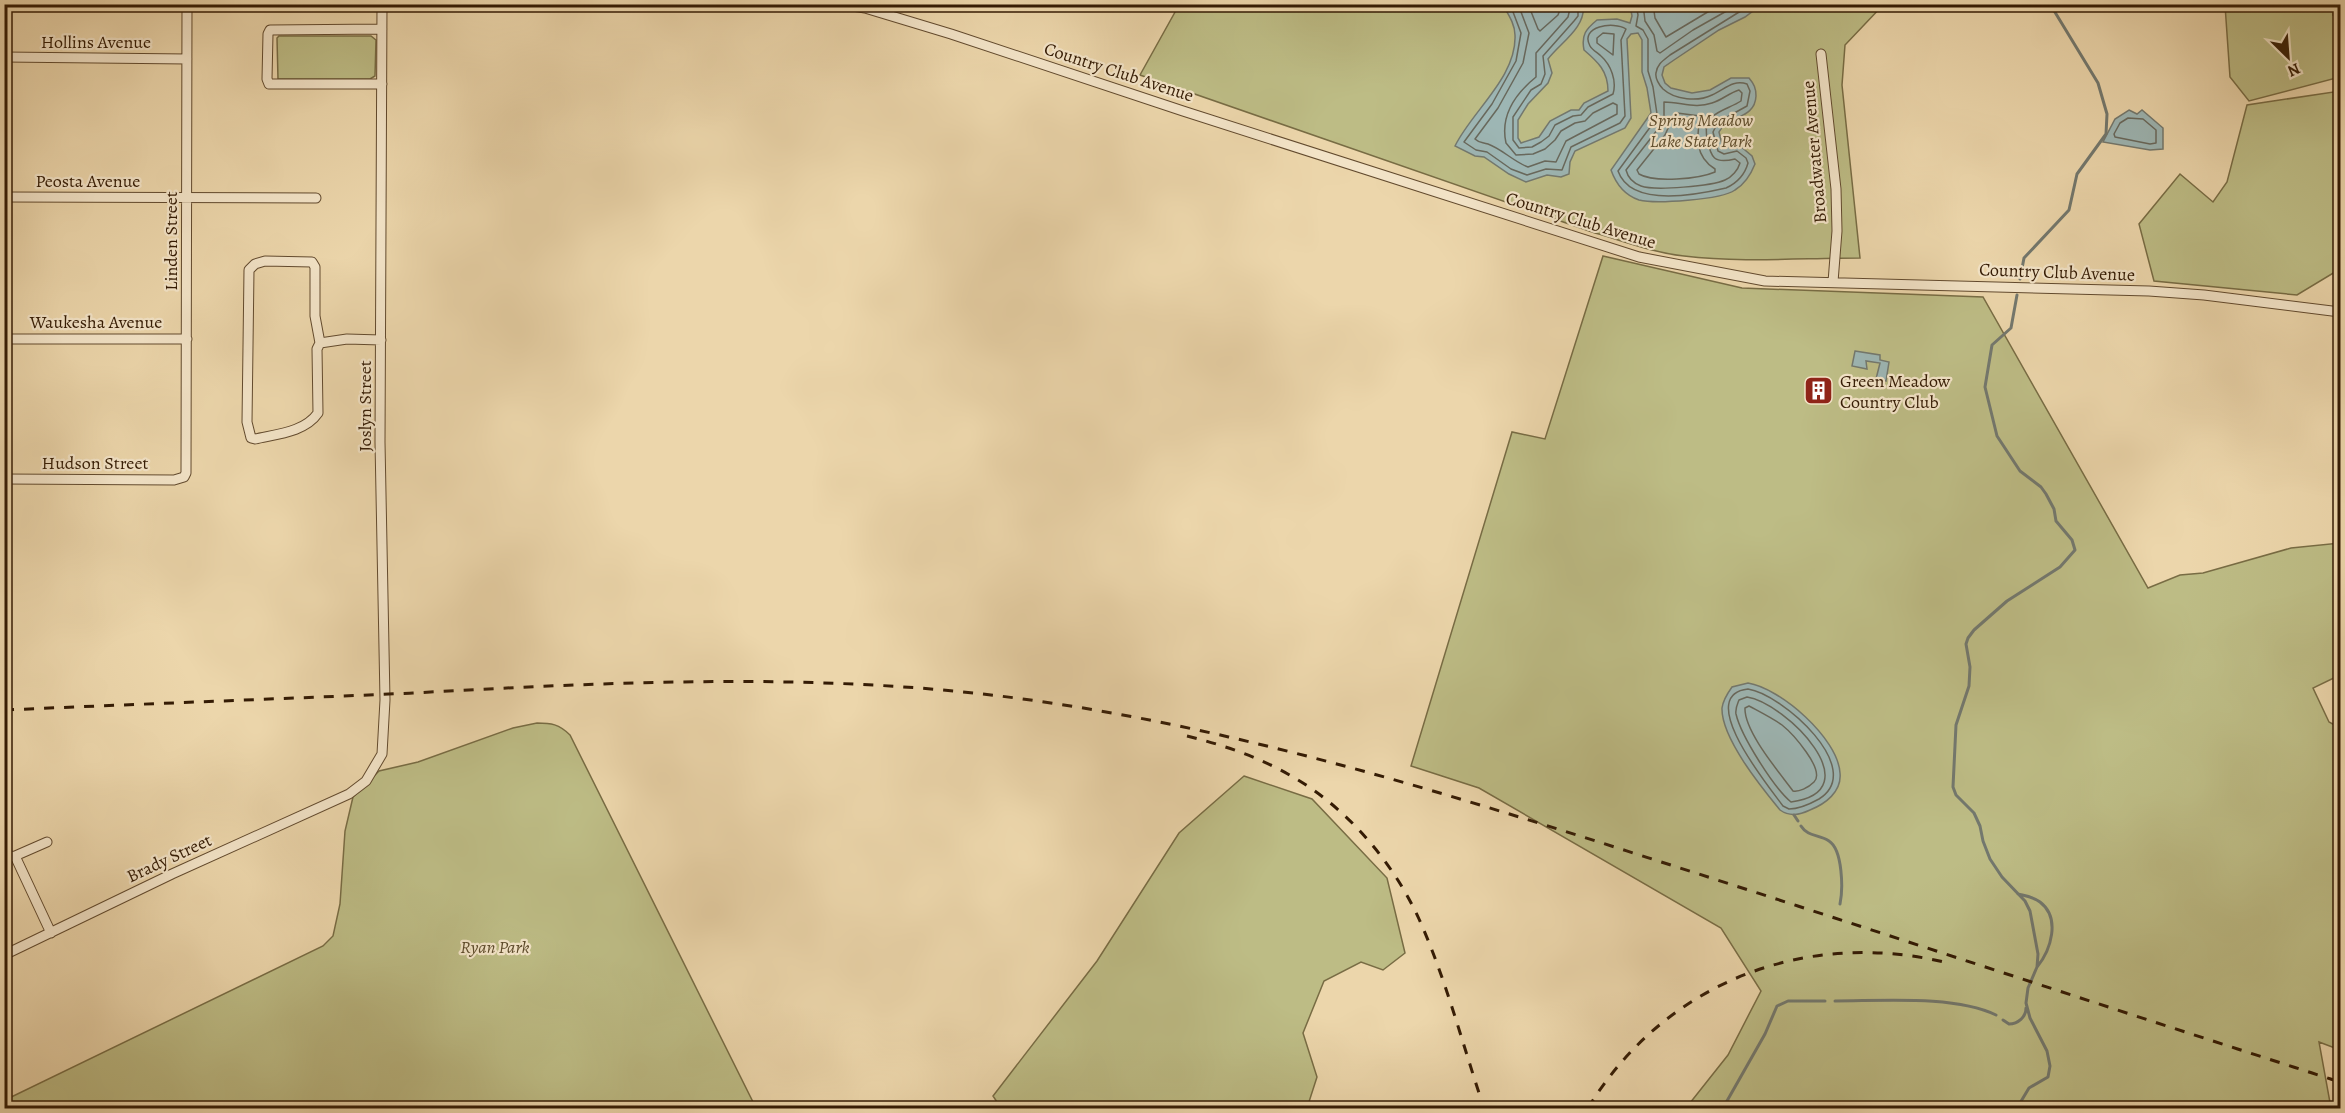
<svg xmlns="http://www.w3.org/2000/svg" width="2345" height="1113" viewBox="0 0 2345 1113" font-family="Alegreya,serif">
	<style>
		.green { fill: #bdbc85; stroke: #786c44; stroke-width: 1.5 }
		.water { fill: #9db6b4; stroke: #73786e; stroke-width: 1.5 }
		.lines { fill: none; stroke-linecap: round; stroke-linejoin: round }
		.shore { stroke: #68685c; stroke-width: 1.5 }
		.stream { stroke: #73786e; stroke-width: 3 }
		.minor-casing { stroke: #624a2e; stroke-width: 11 }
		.minor { stroke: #f3e4c8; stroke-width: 9 }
		.rail { stroke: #341b04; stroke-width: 3; stroke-dasharray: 10 10; stroke-linecap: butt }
		.labels { text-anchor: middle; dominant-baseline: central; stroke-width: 4.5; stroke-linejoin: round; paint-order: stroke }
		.street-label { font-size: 18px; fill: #341b04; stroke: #f3e4c8 }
		.park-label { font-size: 18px; font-style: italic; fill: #5d4b2b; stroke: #f3e4c8 }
		.poi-label { font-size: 18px; fill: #341b04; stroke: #f3e4c8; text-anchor: start }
	</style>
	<rect width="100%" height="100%" fill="#ecd6ab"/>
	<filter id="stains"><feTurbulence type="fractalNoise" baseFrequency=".00333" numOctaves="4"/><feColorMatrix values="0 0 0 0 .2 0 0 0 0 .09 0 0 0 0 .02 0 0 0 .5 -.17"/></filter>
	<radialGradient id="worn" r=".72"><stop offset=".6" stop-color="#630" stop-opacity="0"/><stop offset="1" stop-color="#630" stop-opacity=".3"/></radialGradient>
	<path class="green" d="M1179 5H1883L1845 45 1842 85 1860 258C1802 258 1742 263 1684 256 1654 253 1624 241 1595 233L1140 75Z
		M2225 5H2333V15L2340 25V77L2249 101 2230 77Z
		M279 36H371L376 40 375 76 370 79H278L277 38Z
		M2340 91V269L2297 295 2154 281 2139 224 2180 174 2213 202 2227 182 2247 105Z
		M1603 256 1742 288 1983 297 2148 588 2180 575 2203 573 2291 548 2340 543V675L2313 688 2329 722 2340 728V1050L2319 1042 2331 1108H1686L1728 1055 1761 991 1721 928 1479 788 1411 766 1512 432 1545 439Z
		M537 723C551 723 559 724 570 735L756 1108H5V1100L323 946 333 936 340 904 345 831 353 797 379 771 418 762 513 728Z
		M1244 776 1312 799 1387 878 1405 953 1383 970 1361 962 1324 981 1303 1033 1317 1077 1307 1108H1001L993 1096 1097 961 1179 833Z"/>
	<path class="water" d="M1583 4C1587 27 1560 43 1548 59L1552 73 1548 83 1528 104 1518 120V138L1521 143 1539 137 1550 121 1571 110H1579L1584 103 1608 91C1608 71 1598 62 1584 50 1581 35 1586 29 1597 20L1617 19 1630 23 1632 16 1630 5H1761L1745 17 1719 30 1674 60 1664 67 1662 75 1665 83 1671 88 1692 93 1710 90 1731 78H1749C1754 84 1756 88 1756 96 1755 120 1727 115 1719 132L1723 148 1739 145 1752 156 1755 164C1751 174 1745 184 1735 190 1721 200 1655 204 1639 200 1624 195 1616 184 1611 170L1651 113 1647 88 1642 72V40L1638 33 1631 34 1627 39 1631 118 1625 128 1575 151 1570 162 1569 174 1561 177 1547 175 1526 182 1509 174 1484 157 1475 156 1455 146C1472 111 1517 77 1515 35 1515 24 1508 14 1503 5Z
		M2129 110 2137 114 2142 110 2163 128V149L2150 150 2103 142 2115 119Z
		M1855 351 1880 355V360L1889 362 1886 381 1876 379 1880 363 1866 361 1867 369 1852 366Z
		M1748 683C1780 688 1838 738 1840 773 1842 792 1825 804 1810 810 1799 815 1790 817 1780 810 1762 788 1721 738 1722 708 1723 700 1727 694 1732 687Z"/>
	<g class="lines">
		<path class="shore" d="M1510 4 1521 33 1516 61 1492 104 1464 142 1476 150 1487 152 1511 169 1527 175 1546 169 1562 170 1571 147 1620 123 1625 116 1621 40 1626 29C1614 21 1579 26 1590 46 1592 50 1598 53 1601 56 1611 65 1617 81 1613 94L1588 107 1581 115 1573 116 1555 125 1549 136 1541 142 1532 147 1519 148 1513 140V117L1531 90 1541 84 1545 74 1543 56 1574 21 1578 16V4
			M1518 4 1529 33 1523 63 1498 108 1475 139C1479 143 1482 142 1488 144 1502 149 1514 162 1528 167L1545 161 1556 162 1566 141 1617 114V105L1613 103 1593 113 1585 121 1575 123 1561 131 1555 140 1545 149 1533 154 1516 155 1506 143C1500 116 1515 94 1536 77V53L1568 17 1571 4
			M1528 4 1538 29 1540 31 1558 15 1562 4
			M1636 4 1638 15 1636 26 1643 30 1648 39V71L1653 87 1657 114 1651 126 1618 171C1631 208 1696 195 1726 188 1737 183 1745 174 1748 163L1746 158 1737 151 1724 154 1718 151 1713 132 1718 122 1747 106 1750 91 1747 84C1733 79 1724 90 1712 95 1698 102 1675 100 1663 89 1659 85 1655 78 1656 73 1657 64 1664 60 1670 55L1752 4
			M1643 4 1645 21 1654 35 1657 51 1660 53 1693 30 1739 4
			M1653 4 1655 18 1666 37 1721 4
			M1603 33 1614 34 1613 55 1597 43V38Z
			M1739 90 1742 93 1741 101C1732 107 1719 110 1712 117 1705 124 1706 131 1707 139 1711 158 1714 164 1735 159L1740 163C1738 170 1732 177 1725 180 1712 186 1655 191 1641 186 1633 183 1628 178 1626 170L1658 129 1664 117V102C1681 102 1695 109 1712 103 1722 100 1729 93 1739 90Z
			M1677 113 1700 116C1697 136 1694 156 1715 169V172C1699 179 1654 183 1639 174L1637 170 1665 135 1674 115Z
			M2128 118 2143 119 2156 130V143L2150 144 2115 137 2114 134 2120 123Z
			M1748 689C1782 694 1867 769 1819 799 1810 804 1800 809 1789 809L1783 806C1770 788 1693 695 1748 689Z
			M1747 697C1786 703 1873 791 1791 802 1774 788 1741 736 1736 714 1735 709 1737 705 1739 700Z
			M1749 706C1760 712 1772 718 1782 725 1792 733 1826 770 1814 782 1808 788 1799 792 1793 791 1779 772 1744 731 1745 708Z"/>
		<path class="stream" d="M2020 279 2024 258 2069 210 2077 174 2106 134 2107 114 2098 83 2050 4
			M2017 295 2011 328 1992 345 1985 387 1997 436 2020 471 2041 487 2046 494 2054 509 2056 521 2072 540 2075 550 2060 567 2007 601 1974 630 1968 638 1966 644 1970 667 1969 686 1956 725 1953 787 1956 795 1974 813 1980 826 1983 841 1990 859 2002 877 2025 901 2030 911 2038 954 2037 967 2028 988 2026 1003 2030 1018 2047 1051 2050 1066 2048 1077 2029 1088 2017 1108
			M1794 815 1798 821
			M1801 826C1808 837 1818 834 1829 841 1843 850 1843 890 1840 904
			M2018 894C2026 896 2034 897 2040 902 2061 918 2051 950 2037 967
			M1835 1001C1882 1001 1954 995 1996 1015
			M2003 1020 2009 1024C2018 1024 2026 1017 2026 1008
			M1723 1108 1765 1034 1777 1006 1788 1001H1825"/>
		<defs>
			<path id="minor" d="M841 4 865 8 951 34 1183 111 1639 257 1765 281 2149 291 2204 295 2340 312
				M1821 54 1836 189 1837 231 1833 282
				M4 57 187 59
				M382 84H269L267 79 268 34 270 30 382 29
				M4 197 316 198
				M265 261 312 262 315 267V316L320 343 317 349 318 413C305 432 277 434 255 439L251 438 247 422 249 270 255 264Z
				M4 339H187
				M320 343 347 339 381 340
				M4 479 174 480 184 477 186 473 187 4
				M15 856 51 933
				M4 857 15 856 47 842
				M4 955 172 874 349 794 366 781 382 754 385 700 380 442 382 4"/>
		</defs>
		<use href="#minor" class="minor-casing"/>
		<use href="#minor" class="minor"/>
		<path class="rail" d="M4 710C141 704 277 699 413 693 594 683 773 674 954 691 1203 715 1440 791 1677 867 1898 938 2119 1011 2340 1082
			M1187 736C1224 745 1261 758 1293 777 1347 808 1393 862 1419 919 1446 979 1463 1046 1484 1108
			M1588 1108C1665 982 1806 928 1948 963"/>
	</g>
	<defs>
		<symbol id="building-square" viewBox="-11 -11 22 22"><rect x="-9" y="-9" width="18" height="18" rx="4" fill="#8f2418" stroke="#f3e4c8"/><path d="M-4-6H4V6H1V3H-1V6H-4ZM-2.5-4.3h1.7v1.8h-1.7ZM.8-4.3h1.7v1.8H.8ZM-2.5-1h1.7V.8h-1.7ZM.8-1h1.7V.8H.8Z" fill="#fff"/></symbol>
	</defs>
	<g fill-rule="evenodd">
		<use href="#building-square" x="1802" y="374" width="33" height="33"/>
	</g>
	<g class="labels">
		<g class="street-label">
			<text x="96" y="42">Hollins Avenue</text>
			<text transform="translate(1119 72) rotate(18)">Country Club Avenue</text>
			<text transform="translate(1814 152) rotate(-95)">Broadwater Avenue</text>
			<text x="88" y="181">Peosta Avenue</text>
			<text transform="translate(1581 220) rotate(17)">Country Club Avenue</text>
			<text transform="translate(171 241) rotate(-90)">Linden Street</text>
			<text transform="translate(2057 272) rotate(2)">Country Club Avenue</text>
			<text x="96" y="322">Waukesha Avenue</text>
			<text transform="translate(365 406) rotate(-90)">Joslyn Street</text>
			<text x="95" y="463">Hudson Street</text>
			<text transform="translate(169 858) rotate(-25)">Brady Street</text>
		</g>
		<g class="park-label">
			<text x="1701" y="120">Spring Meadow<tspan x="1701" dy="21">Lake State Park</tspan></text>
			<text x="495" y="947">Ryan Park</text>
		</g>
		<g class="poi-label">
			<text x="1840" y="381">Green Meadow<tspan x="1840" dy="21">Country Club</tspan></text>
		</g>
	</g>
	<rect width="2345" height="1113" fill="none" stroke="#ecd6ab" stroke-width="24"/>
	<rect x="6" y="6" width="2333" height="1101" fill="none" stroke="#341b04" stroke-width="3"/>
	<rect x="12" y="12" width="2321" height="1089" fill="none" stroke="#341b04" stroke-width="1.5"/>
	<g transform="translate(2288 57) rotate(155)" stroke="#f3e4c8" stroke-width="4.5" paint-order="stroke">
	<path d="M0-4.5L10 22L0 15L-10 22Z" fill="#341b04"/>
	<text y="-9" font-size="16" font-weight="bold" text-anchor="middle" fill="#341b04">N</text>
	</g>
	<rect width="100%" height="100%" filter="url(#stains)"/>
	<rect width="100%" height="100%" fill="url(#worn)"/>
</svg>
